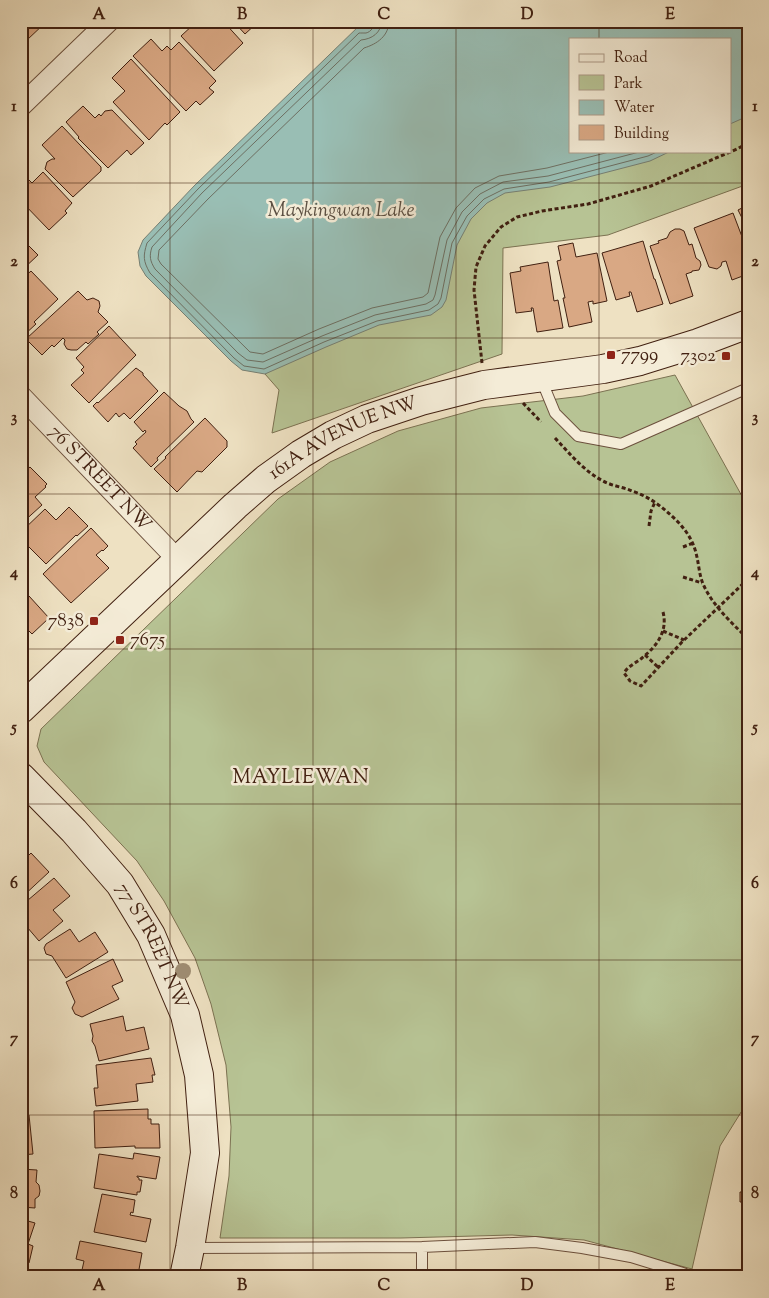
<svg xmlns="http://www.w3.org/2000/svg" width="769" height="1298" viewBox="0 0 769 1298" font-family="'Sorts Mill Goudy',serif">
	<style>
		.green { fill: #b7c394; stroke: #7c7252 }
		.water { fill: #99beb4; stroke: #767f73 }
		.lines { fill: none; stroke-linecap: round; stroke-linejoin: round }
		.shore { stroke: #6d6f62; stroke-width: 1 }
		.building { fill: #d9a884; stroke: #412011 }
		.lane-casing { stroke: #6c503d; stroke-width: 12 }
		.street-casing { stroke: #6c503d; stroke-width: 22 }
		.secondary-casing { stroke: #412011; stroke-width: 30 }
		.path { stroke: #412011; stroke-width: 3; stroke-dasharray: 4 2.5; stroke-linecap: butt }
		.lane { stroke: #f4ecd7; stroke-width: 10 }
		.street { stroke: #f4ecd7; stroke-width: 20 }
		.secondary { stroke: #f4ecd7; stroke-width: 28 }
		.tree { fill: #9f8d73 }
		.grid { fill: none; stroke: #412011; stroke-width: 1; stroke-opacity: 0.55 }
		.poi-dot { fill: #8f2418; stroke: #f4ecd7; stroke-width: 2 }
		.labels { text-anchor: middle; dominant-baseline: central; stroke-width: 5; stroke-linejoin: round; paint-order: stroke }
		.poi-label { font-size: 19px; fill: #412011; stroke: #f4ecd7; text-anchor: start }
		.street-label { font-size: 19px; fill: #412011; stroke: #f4ecd7 }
		.water-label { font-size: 20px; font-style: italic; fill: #5b4f42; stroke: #f4ecd7 }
		.neighbourhood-label { font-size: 20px; letter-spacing: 1px; fill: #412011; stroke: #f4ecd7 }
		.neatline { fill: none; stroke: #412011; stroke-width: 2 }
		.grid-label { font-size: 16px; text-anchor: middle; font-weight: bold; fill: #412011 }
	</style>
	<rect width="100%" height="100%" fill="#eee1c2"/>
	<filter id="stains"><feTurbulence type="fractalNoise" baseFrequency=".004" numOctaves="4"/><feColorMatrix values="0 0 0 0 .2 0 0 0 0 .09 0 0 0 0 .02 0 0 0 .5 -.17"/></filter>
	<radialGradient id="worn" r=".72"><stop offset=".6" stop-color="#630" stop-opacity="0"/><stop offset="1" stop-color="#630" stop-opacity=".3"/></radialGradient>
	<path class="green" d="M748 69V184L608 235 503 248 502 354 272 433 279 390 265 374 400 289 461 200 570 151H730V77Z
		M675 375 748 507V1101L720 1146 692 1269 584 1240 512 1235 401 1238H220L229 1176 231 1127 226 1065 211 1004 195 958 164 901 137 861 44 762 37 746 41 729 278 499 330 462 398 431 481 408 583 396Z"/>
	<path class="water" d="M372 21H748V116L730 124V39H570V151H671L650 161 550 187 505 193 487 203 471 219 457 245 446 300 442 307 431 315 379 325 326 347 265 374 242 370 231 361 146 276 140 266 138 252 143 240 194 186 361 24 365 28Z"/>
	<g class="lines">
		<path class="shore" d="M375 21C375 26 371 32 366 33 363 33 361 33 359 33L198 189 147 243C143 256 143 261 150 273L234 358 244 366 264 369 324 342 377 321 429 310 438 304 441 298 452 243 467 216 484 199 504 189 549 182 648 156 659 151
			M382 21C381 33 372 39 361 40L202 193 152 247C149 256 150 261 155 269L238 353 247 360 263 362 322 336 375 315 426 304 433 300 435 295 447 240 462 212 480 194 503 182 548 176 643 151
			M389 21C389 36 377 44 364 48L208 199 159 250 158 259 161 264 250 352 263 354 319 329 372 308 423 297 428 293 440 237 456 208 475 188 499 176 547 168 613 151"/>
	</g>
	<path class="building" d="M21 21H44L45 23 27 40 21 33Z
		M191 21H223L243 43 214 71 181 36 194 24Z
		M233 21H263L260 23H257L245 34Z
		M151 39 162 51 167 46 171 50 179 42 216 81 209 88 214 92 200 105 196 101 186 111 133 56Z
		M131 59 180 112 167 125 165 123 149 140 113 102 125 91 112 78Z
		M83 106 95 118 99 114 101 116 105 111 112 110 144 143 131 155 127 150 108 168 78 138 79 137 66 122Z
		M62 126 101 167V171L73 197 45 169 47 162 52 159H55L42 145Z
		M21 172 32 183 43 172 72 203 65 211 67 213 49 230 21 201Z
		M748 205V230L738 210Z
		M733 213 744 242 746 241 748 245V274L732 280 726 261 722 262 721 266 717 269 709 267 694 228Z
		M675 229H680L684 231 689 245 692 244 696 258 700 261 701 265 699 270 692 271V272L686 274 693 296 670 304 650 246 659 243 658 241 667 238 670 232Z
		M23 240 38 255 21 271V241Z
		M643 241 654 279H655L663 304 637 312 631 292H629L630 296 616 300 602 253Z
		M573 243 576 257 597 253 607 301 593 304V301L588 302 592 322 569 327 563 298H565L557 261 561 260 558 246Z
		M548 262 554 301 558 300 563 328 537 332 533 308H531L532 311 516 313 510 273 521 271 520 267Z
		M31 271 58 299 34 322 36 324 23 336 21 334V280Z
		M78 291 87 300 93 298 99 301 100 306 98 312 108 322 97 332 99 334 88 344 86 342 77 350H71L67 349 64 344 65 340 63 338 54 347 52 345 42 355 26 339Z
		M109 326 136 355 89 403 71 385 84 373 81 370 84 367 76 358Z
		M136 368 143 373V375L158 391 130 419 124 413 119 417 116 413 108 422 93 406 97 402 98 403Z
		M164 392 179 406 187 411 191 419 194 422 157 458 158 460 151 467 133 448 137 444 135 442 146 432 145 430 143 432 134 422Z
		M205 418 227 441V447L202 472 197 471 177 492 154 469 166 458 165 457Z
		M30 467 47 484 45 486 46 487 35 497 42 505 21 524V475Z
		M69 507 88 526 77 536 76 535 46 564 27 545 25 548 21 544V532L45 509 56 520Z
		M91 528 108 546 103 551 102 550 96 555 109 568 71 603 43 574Z
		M21 596 25 600 29 596 49 618 32 634 21 623Z
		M31 853 49 872 21 898V863Z
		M54 878 70 896 53 910 63 921 39 941 21 920V906Z
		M70 929 79 942 95 932 108 952 66 978 52 956 46 954 44 948 46 944Z
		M113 959 123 981 112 986 119 999 82 1017 75 1014 72 1008 75 1002 66 982Z
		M123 1016 126 1031 144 1027 149 1049 99 1061 95 1046 92 1041 93 1036 90 1024Z
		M151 1058 155 1075H152L153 1082 136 1084 138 1101 96 1106 94 1088H98L96 1065Z
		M148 1109V1119H151V1124H159L160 1148H135V1146L95 1148 94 1111Z
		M29 1115 33 1154 21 1155V1116Z
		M134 1153 160 1157 156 1179 137 1176V1177L139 1178V1180H142L140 1192H137V1195L94 1188 99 1154 133 1159Z
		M21 1169 37 1170 36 1182 39 1185 40 1191 39 1196 35 1199V1208L21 1207Z
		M748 1178V1222H745L746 1202H740V1192H747Z
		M102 1194 135 1200 133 1213 131 1212 130 1215 151 1219 146 1242 94 1232Z
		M21 1219 35 1223 28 1244 33 1246 29 1263 21 1261Z
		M80 1241 142 1253 138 1275 123 1272 122 1277H114L82 1270 84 1261 76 1259Z
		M299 1270 321 1272V1277H298Z
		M235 1271 266 1277H233Z"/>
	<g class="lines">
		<defs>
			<path id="lane" d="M541 379 555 413 578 436 621 444 748 388
				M192 1248 422 1247 535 1242 582 1248 631 1257 683 1273 692 1277
				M422 1277V1247"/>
			<g id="street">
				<path d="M21 106 109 21"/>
				<path id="s1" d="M21 396 178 560"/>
			</g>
			<g id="secondary">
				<path id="s2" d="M21 709 235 506 266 479 301 454 333 435 367 419 421 401 484 385 603 369 640 361 698 343 748 324"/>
				<path id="s3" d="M21 777 74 831 120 884 151 935 185 1015 199 1075 205 1153 190 1248 184 1277"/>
			</g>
		</defs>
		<use href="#lane" class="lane-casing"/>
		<use href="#street" class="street-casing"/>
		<use href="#secondary" class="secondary-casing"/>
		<path class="path" d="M482 363 474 290 476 267 485 246 501 227 517 217 542 211 588 204 651 186 737 149 748 143
			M523 403 541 422
			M555 438C570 454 584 471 603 481 612 486 623 487 632 491 651 497 666 510 679 523 687 532 693 541 696 553 699 564 699 576 704 586 714 607 732 623 748 639
			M649 526 651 511 655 502
			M683 547 693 543
			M683 577 702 583
			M663 612C668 631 657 646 642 658 636 663 628 666 624 673L630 681 641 686 682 642 748 579
			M663 631 684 640
			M645 655 658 667"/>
		<use href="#lane" class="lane"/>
		<use href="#street" class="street"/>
		<use href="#secondary" class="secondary"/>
	</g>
	<circle class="tree" cx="183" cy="971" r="8"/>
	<path class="grid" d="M170 21V1277M313 21V1277M456 21V1277M599 21V39M599 151V1277M21 183H748M21 338H748M21 494H748M21 649H748M21 804H748M21 960H748M21 1115H748"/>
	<g class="poi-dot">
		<rect x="606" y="350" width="10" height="10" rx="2.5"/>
		<rect x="721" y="351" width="10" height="10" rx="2.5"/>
		<rect x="89" y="616" width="10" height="10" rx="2.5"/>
		<rect x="115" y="635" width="10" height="10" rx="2.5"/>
	</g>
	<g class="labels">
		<g class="poi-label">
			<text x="621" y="355">7799</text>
			<text x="716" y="356" text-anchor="end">7302</text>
			<text x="84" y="621" text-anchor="end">7838</text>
			<text x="130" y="640">7675</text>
		</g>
		<g class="street-label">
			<text stroke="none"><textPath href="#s2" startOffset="424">161A AVENUE NW</textPath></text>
			<text stroke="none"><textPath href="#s1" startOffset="114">76 STREET NW</textPath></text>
			<text stroke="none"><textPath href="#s3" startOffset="216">77 STREET NW</textPath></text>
		</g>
		<g class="water-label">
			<text x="341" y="211">Maykingwan Lake</text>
		</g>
		<g class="neighbourhood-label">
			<text x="301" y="778">MAYLIEWAN</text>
		</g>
	</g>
	<rect width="769" height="1298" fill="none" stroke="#eee1c2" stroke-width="55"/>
	<rect x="569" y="38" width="162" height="115" fill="#f4ecd7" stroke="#ac9a88"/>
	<rect x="579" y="54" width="25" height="8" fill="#f4ecd7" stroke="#ac9a88"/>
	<text x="614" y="62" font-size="15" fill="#412011">Road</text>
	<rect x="579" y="75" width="25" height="15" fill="#b7c394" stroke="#ac9a88"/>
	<text x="614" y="88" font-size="15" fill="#412011">Park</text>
	<rect x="579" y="100" width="25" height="15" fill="#99beb4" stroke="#ac9a88"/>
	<text x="614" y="112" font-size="15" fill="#412011">Water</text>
	<rect x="579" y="125" width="25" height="15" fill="#d9a884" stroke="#ac9a88"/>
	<text x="614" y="138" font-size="15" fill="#412011">Building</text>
	<rect x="28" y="28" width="714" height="1242" class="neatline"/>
	<g class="grid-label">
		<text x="99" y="19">A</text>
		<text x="242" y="19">B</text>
		<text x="384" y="19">C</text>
		<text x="527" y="19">D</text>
		<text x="670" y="19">E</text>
		<text x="14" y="111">1</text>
		<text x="755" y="111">1</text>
		<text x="14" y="266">2</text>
		<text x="755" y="266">2</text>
		<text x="14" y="422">3</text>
		<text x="755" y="422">3</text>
		<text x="14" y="577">4</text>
		<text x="755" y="577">4</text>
		<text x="14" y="732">5</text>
		<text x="755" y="732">5</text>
		<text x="14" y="888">6</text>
		<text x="755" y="888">6</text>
		<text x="14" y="1043">7</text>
		<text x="755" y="1043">7</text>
		<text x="14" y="1198">8</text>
		<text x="755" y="1198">8</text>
		<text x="99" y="1290">A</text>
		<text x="242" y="1290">B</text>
		<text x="384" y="1290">C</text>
		<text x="527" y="1290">D</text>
		<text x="670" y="1290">E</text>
	</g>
	<rect width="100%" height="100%" filter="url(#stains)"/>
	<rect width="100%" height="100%" fill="url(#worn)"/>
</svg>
